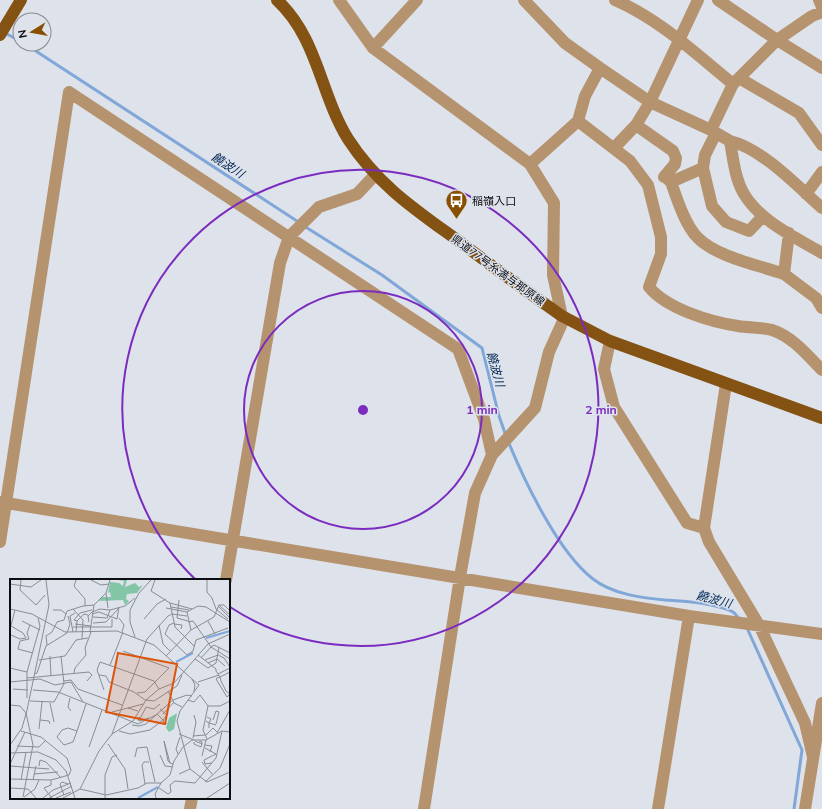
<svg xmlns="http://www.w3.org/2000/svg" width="822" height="809" viewBox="0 0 822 809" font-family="Mulish,'Noto Sans JP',sans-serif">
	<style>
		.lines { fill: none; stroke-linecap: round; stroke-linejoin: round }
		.stream { stroke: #81a7d9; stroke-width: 3 }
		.minor { stroke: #b6936f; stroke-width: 12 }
		.major { stroke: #845313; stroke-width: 12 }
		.ring { fill: none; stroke: #7b2cbf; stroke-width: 2 }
		.labels { text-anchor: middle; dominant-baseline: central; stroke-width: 3; stroke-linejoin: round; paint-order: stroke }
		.poi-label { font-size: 11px; fill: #0c0d10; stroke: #dde2eb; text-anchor: start }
		.street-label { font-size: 11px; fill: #0c0d10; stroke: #dde2eb }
		.water-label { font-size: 12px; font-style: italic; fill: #032956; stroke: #dde2eb }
		.inset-river { fill: none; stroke: #81a7d9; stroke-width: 2 }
		.inset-road { fill: none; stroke: #898d93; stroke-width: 1 }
		.view { fill: #dd550c; fill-opacity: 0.15; stroke: #dd550c; stroke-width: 2 }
		.inset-edge { fill: none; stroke: #0c0d10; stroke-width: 2 }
		.centre { fill: #7b2cbf; stroke: #dde2eb; stroke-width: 2 }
		.ring-label { font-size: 12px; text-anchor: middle; font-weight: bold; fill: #7b2cbf; stroke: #dde2eb; stroke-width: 3; stroke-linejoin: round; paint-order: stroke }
	</style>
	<rect width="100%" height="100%" fill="#dde2eb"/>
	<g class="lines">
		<path class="stream" d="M5 33 20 41
			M25 44 300 223
			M304 226 382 275 482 348 499 416 506 436
			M508 441C525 482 558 552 593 579 612 594 642 598 665 600 685 601 713 603 731 611 734 612 737 616 739 619
			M747 628 802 750 794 809"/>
		<path class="minor" d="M339 0 373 48 530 164 554 203 553 275 563 321 549 352 535 408 492 455 475 493 460 577 424 809
			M524 0 565 43 600 68 650 102 711 130 730 141C733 158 735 179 744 194 761 222 795 237 822 253
			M615 0C659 19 696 54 733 84
			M718 0 777 40 812 16 822 12
			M819 0 822 7
			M373 48 417 0
			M739 78 799 113 822 145
			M578 121 630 161 648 185 661 237V254L649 287C667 309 711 322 738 326 749 328 762 327 772 330 793 337 807 355 822 370
			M636 125 673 151 676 158 675 164 664 177
			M711 130 733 84 777 40 822 68
			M716 133 705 155 703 168 712 206 726 222 749 231 763 216
			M730 141C763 149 797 186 822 208
			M614 148 636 125 650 102 698 0
			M530 164 578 121 585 96 600 68
			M665 177 671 182 703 168
			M671 182C677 199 685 225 698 238 717 257 758 265 784 274
			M806 194 822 172
			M789 233 784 274 816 298 822 308
			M610 341 604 369 614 407 687 523 704 528
			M726 384 704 528 709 542 759 625 805 723 813 757
			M0 502 689 616 822 634
			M0 542 69 92 458 349 484 419 492 455
			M226 580 280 263 289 237 319 207 357 194 375 175
			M190 809 192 798
			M658 809 689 616
			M805 809 822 703"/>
		<path class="major" d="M277 0C318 38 320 94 348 139 379 187 419 212 464 245 496 269 529 293 562 316L610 341 822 418
			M0 35 21 0"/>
	</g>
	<g class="ring">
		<circle cx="363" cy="410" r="119"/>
		<path d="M196 580A238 238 0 1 1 230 607"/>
	</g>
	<defs>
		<symbol id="bus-pin" viewBox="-11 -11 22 30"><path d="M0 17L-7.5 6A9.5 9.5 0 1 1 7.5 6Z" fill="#884f03" stroke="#dde2eb"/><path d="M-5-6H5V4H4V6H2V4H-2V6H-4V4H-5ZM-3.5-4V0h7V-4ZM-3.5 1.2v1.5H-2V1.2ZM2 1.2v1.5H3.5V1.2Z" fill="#fff"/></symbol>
	</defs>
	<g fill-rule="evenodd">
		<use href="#bus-pin" x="444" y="188" width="25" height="34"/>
	</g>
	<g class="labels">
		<g class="poi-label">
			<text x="472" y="201">稲嶺入口</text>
		</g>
		<g class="street-label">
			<text transform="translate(498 270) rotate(36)">県道77号糸満与那原線</text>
		</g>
		<g class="water-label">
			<text transform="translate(228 165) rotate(33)">饒波川</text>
			<text transform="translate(496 369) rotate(75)">饒波川</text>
			<text transform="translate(714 599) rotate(15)">饒波川</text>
		</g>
	</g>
	<g transform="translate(10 579)">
		<rect width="220" height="220" fill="#dde2eb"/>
		<path d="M109 1H117L115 8 125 4 129 8 133 6 127 14 117 15 116 20 119 22 115 26 113 21 89 22 92 18H101L100 13 98 14 100 3 109 4 113 7 114 2ZM167 134 164 150 159 153 156 149 159 139Z" fill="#82c6a7"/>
		<path class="inset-river" d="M196 59 220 52M166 83 183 74M128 219 148 208"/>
		<path class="inset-road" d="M11 1 10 11 26 26 35 16M66 1 64 7 75 20V27M81 1 91 6 99 5M145 1 141 12 160 24 165 48 184 67M197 1V13L202 19 206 30 218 40M0 5 21 8 31 1M96 14 98 29M169 21 167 39 178 42M160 24 182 30M209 26H214L220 32M208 27 220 39M161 28 179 31M156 29 177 33M0 30 22 35 55 53 107 52 144 66 182 100 185 106 184 113 170 132 167 142 180 190 197 203 220 193M63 30 73 41 72 60M43 31H51L56 35M82 35 89 33 107 40 109 28M83 38 97 39M97 39 100 31 115 27 125 19M109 39 114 46 112 53M134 40 147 25 156 20M12 42 30 51M67 42 64 41 70 34 82 31M198 42 205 55M79 43 78 37 82 33 90 30 100 31M178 43 183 42 201 68 204 66 220 74M83 44 96 43 109 29M164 44 159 46 155 55 177 76 183 72 186 61 218 49M65 45 81 47M164 45 172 46 171 50M20 46 17 54 19 60 10 62 8 70 23 74M149 46 153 65 160 72M63 48H81M81 48H102V40M0 50 5 31M181 51 177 33 188 27 196 28 220 43M63 53 60 37 65 34M66 53 67 42 74 35 78 36M80 53 84 26 96 14 100 1M1 56 10 60 16 59 13 54 1 47M125 58 120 43V31L129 14 141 1M37 66 36 57 42 53 47 43 54 41 57 32 73 27 84 26M113 72 159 89 135 113 127 114M188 76 206 90V92L210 98 211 102 216 112 220 115 217 118 206 100 207 99 210 98 220 93M40 77 41 97M156 77 181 51 204 38 209 26 220 36M191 79 201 68 220 80M185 80 198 89 206 84 209 68M29 81 55 77 66 61 78 59M195 81 208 76 214 79 220 88M198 84 207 80 215 87M100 86 113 53M0 89 17 93M64 94 65 89 76 76 75 69 81 53M24 95 27 94 36 67 57 54 60 45 58 37M208 95 220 89M89 96 96 97 99 103 124 113 135 121 144 122 167 107 172 96M17 99 79 93 82 96 77 102M182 100 189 106 184 113M54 102 61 101 68 110 112 126M0 103 30 100 45 106 61 103 73 123M188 103 209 96M3 110 18 111M23 111 48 113 128 145 146 136 163 121 177 116 182 117M94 111 87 91 90 83 144 102 149 110M158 112 164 124 172 128M17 119V93L30 47 28 39M60 119 58 128 61 132M178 121 184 123 190 116 198 127M20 122 44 123 54 105 51 77M40 124 44 143M0 126 10 127 16 134 23 166 13 218M118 129 133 125M150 130 157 136 153 141 154 145 157 144M102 133 118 129 128 132M153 135 164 123M124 140 131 138 136 128 144 130 150 125M128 140 129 142 139 139M30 141 39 142 40 145M203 141 206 132 209 133 206 145M196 142 199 144 201 140 197 138M122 146 129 147 136 145 146 136M199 149V144L206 146M29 150 32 123M67 152 58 149 52 151 47 158 54 166 63 163 67 152 76 125M109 152 120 155 140 151 153 141 147 135M207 154 220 131M102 155 137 60 158 37 162 35 177 37M169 155 184 161M196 156 203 149 207 153M183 157 195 156M183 159 186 143 184 136M197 160 193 151 198 127H210L220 122M185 162 192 165V163L189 162M184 163V165L191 168 192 165M98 165 115 190 118 210M0 166 12 149 17 131 39 26 36 1M195 166 202 167 200 173M7 167 29 168 35 162M79 168 92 131M173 168 182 161H196L212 152 220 153M195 169 206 175M0 174 28 173 46 181 56 192 65 219M168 175 166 170 170 158M150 176 155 187 163 188M192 177 196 161M125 178 127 169 137 168 145 203M192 183 202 195M160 184 154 162 158 182 160 184 163 185M202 184 195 185 194 181 206 175M0 185 15 153M0 187 39 190M29 187 30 181 36 183 51 199M24 195 48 193M169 195 180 190M0 200 41 201 59 196 61 191 57 179 31 158 11 152M11 201 16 173M23 201 26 187M41 201V206L34 209 42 219M195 203 210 189 220 165M135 205 132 186 134 183H139M0 209 18 210 26 219M149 209 158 215 161 213 160 206 165 202 185 204 206 179 212 152M70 210 96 216 128 209 137 204H151M54 216 50 205 52 203 58 205M14 218 25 210 29 201M33 219 43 211 61 204M39 219 62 207M46 219 61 213M53 219 70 210 89 172 102 155 123 142 136 121 149 110 164 104 198 65 220 55M95 219V196L102 178 107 176M146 219 145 215 151 204 160 196 164 182 173 168M197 219 220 204"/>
		<path class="view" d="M108 74 167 85 155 145 96 133Z"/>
		<rect width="220" height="220" class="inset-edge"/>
	</g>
	<circle cx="363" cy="410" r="6" class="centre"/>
	<g class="ring-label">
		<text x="482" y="414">1 min</text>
		<text x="601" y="414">2 min</text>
	</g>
	<g transform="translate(32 32) rotate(259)"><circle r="19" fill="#dde2eb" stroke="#898d93"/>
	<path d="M0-3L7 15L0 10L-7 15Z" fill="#884f03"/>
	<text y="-6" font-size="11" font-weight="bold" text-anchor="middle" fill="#0c0d10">N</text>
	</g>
</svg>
